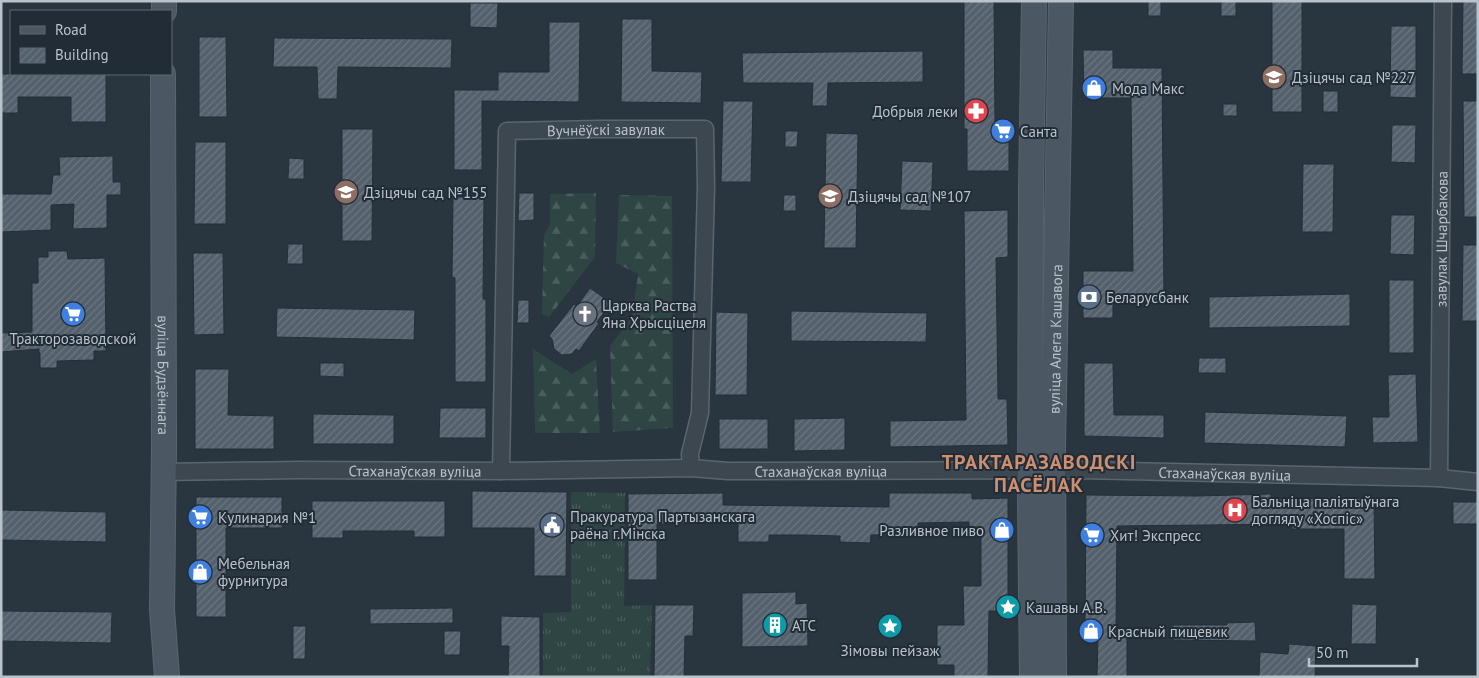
<svg xmlns="http://www.w3.org/2000/svg" width="1479" height="678" viewBox="0 0 1479 678" font-family="'PT Sans',sans-serif">
	<style>
		.grass { fill: url(#grass-tufts) }
		.forest { fill: url(#forest-firs) }
		.building { fill: url(#building-hatch); stroke: #232e38 }
		.lines { fill: none; stroke-linecap: round; stroke-linejoin: round }
		.street-casing { stroke: #5b656e; stroke-width: 19 }
		.secondary-casing { stroke: #5b656e; stroke-width: 26 }
		.street { stroke: #3d4750; stroke-width: 16 }
		.secondary { stroke: #4b5763; stroke-width: 24 }
		.labels { text-anchor: middle; dominant-baseline: central; stroke-width: 4; stroke-linejoin: round; paint-order: stroke }
		.poi-label { font-size: 15px; fill: #bac2ca; stroke: #212c36; text-anchor: start }
		.street-label { font-size: 15px; fill: #bac2ca; stroke: #212c36 }
		.district-label { font-size: 20px; font-weight: bold; letter-spacing: 1px; fill: #ce8f71; stroke: #212c36 }
	</style>
	<defs>
		<pattern id="grass-tufts" width="24" height="20" patternUnits="userSpaceOnUse" patternTransform="scale(1.25)"><rect width="24" height="20" fill="#2e4543"/><path d="M3 7l-1-3M5 7V3M7 7l1-3M15 17l-1-3M17 17v-4M19 17l1-3" fill="none" stroke="#4a5e5d"/></pattern>
		<pattern id="forest-firs" width="22" height="20" patternUnits="userSpaceOnUse" patternTransform="scale(1.25)"><rect width="22" height="20" fill="#2e4543"/><path d="M5 1l3.5 6h-7zM16 11l3.5 6h-7z" fill="#4a5e5d"/></pattern>
		<pattern id="building-hatch" width="6" height="6" patternUnits="userSpaceOnUse" patternTransform="scale(1.25)"><rect width="6" height="6" fill="#54616d"/><path d="M-1 1l2-2M0 6l6-6M5 7l2-2" fill="none" stroke="#6a7680"/></pattern>
	</defs>
	<rect width="100%" height="100%" fill="#293640"/>
	<path class="grass" d="M571 492 625 493 624 606 652 605 650 677H543V613L571 612Z"/>
	<path class="forest" d="M596 193 595 257 549 317 542 314 544 235 550 224V194Z
		M619 195 672 196 673 428 613 432 610 346 632 317 638 274 616 263Z
		M533 349 572 374 596 359 600 433H535Z"/>
	<path class="building" d="M964 1H994L995 123H1009V171H967V129H964Z
		M1148 1H1161V16H1148Z
		M1221 1H1236V16H1221Z
		M1272 1H1302V112H1272Z
		M1463 1H1478V74H1462Z
		M470 3H498L497 28 470 27Z
		M622 19H652V71L702 72 701 103 621 102Z
		M549 22H580L579 102 482 101V170H454V90H498V72H549Z
		M1391 26H1416V98L1390 97Z
		M199 37H226L227 117H199Z
		M274 38 452 39 451 68 338 67 337 99H318L317 67H273Z
		M1083 50H1113V68H1162L1164 302 1113 303V318H1083V271H1133L1131 98H1084Z
		M923 51V82L828 83 827 106H812L813 83H743L742 53Z
		M1 74H106V122H71V97H18V113H1Z
		M1323 91H1338V112H1323Z
		M723 101H753L751 182H721Z
		M1463 101H1478V217H1464Z
		M1223 104H1237V116H1223Z
		M1392 125H1416L1415 163 1391 162Z
		M342 129H373L372 241H342Z
		M785 131H798L797 147H785Z
		M826 133 858 134 856 248H824Z
		M195 142H226V224H194Z
		M113 156V182H121V195H107V228L73 229 74 204 51 205V230L1 232V194H51L53 175H60L59 157Z
		M289 158 304 159V179H288Z
		M902 161 933 162 931 211 900 210Z
		M1303 164H1334L1333 232H1302Z
		M519 193H534V220L518 221Z
		M784 195H796V211H783Z
		M453 197H484L483 299H486V382H455V278L452 277Z
		M1008 210V257L996 258 998 399H1007L1008 445 890 447V421L966 420 964 211Z
		M1391 215H1415L1414 255 1390 254Z
		M288 244H303V264H287Z
		M1463 245H1478V321H1462Z
		M48 251H67L68 259 105 258 106 351H94V360L57 361V368H40V353H39V349L1 352V333L32 332V283H38V257H48Z
		M193 253H223L224 334 194 335Z
		M1389 280H1414V353H1389Z
		M590 288 611 303 597 322 599 323 579 351 576 349 572 354 562 355 554 349 552 339 549 336 574 304 577 306Z
		M1350 294V326L1209 328V297Z
		M518 300H529V323H517Z
		M277 308 415 310 414 340 276 337Z
		M791 311 927 313 926 342 791 341Z
		M716 312 748 313 747 395H715Z
		M1199 358H1226V373H1198Z
		M320 363H344V377L320 376Z
		M1084 363H1113L1114 415H1164V438L1084 436Z
		M195 369H229L228 415 274 416V449H195Z
		M1413 374H1416L1418 442 1373 443 1372 417H1389L1388 375Z
		M440 408H486V438H439Z
		M1205 412 1347 416 1345 447 1204 443Z
		M313 414 394 415V444H313Z
		M845 418V450L794 451V419Z
		M719 419H768V449H719Z
		M472 491 567 492 566 576H534V528H472Z
		M723 493V505L889 507V493H972V499L1008 498V611H989L988 677H954V665H937V625H964L963 586H981V527H969V522L918 523V534L871 535 870 543 840 542V536L805 535H769V542H738V523L657 524V580H628V494Z
		M1271 494V499L1374 498 1375 579H1344V529H1292V524L1117 526 1116 633H1127V677H1097L1098 636H1085L1086 495 1198 496Z
		M196 497H282V528H226V617H196Z
		M312 501H445V537H414V531H343V538H312Z
		M1453 502H1478V524H1453Z
		M1 510 106 512V542L1 540Z
		M796 592V604L807 603 808 646 742 647V593Z
		M1352 604 1377 605 1376 644H1351Z
		M655 605H694L693 636H685L684 677H654Z
		M453 608V623L370 624V609Z
		M1 611 112 612 111 643 1 641Z
		M501 616 540 617V677H508L509 646H501Z
		M1255 622 1256 641 1173 640V625H1227V623Z
		M293 626H306L305 659H293Z
		M444 631H461L460 655H444Z
		M1289 644 1316 646 1315 677H1259L1260 652 1288 654Z"/>
	<g class="lines">
		<defs>
			<g id="street">
				<path id="s1" d="M501 471 507 131 599 129H705L706 187 700 413 690 454 691 468"/>
				<path id="s2" d="M163 472 298 470 501 471 691 468 728 471 1081 470 1439 478 1478 482"/>
				<path id="s3" d="M1439 478 1443 1"/>
			</g>
			<g id="secondary">
				<path d="M164 1V11"/>
				<path id="s4" d="M163 74 164 447 162 609 167 677"/>
				<path d="M1032 677 1030 497 1031 189 1034 1"/>
				<path id="s5" d="M1054 677 1053 447 1061 1"/>
			</g>
		</defs>
		<use href="#street" class="street-casing"/>
		<use href="#secondary" class="secondary-casing"/>
		<use href="#street" class="street"/>
		<use href="#secondary" class="secondary"/>
	</g>
	<defs>
		<symbol id="school-disc" viewBox="-11 -11 22 22"><circle r="9.5" fill="#8d6e63" stroke="#212c36"/><path d="M0-5L7-2L0 1L-7-2ZM-4 1L0 2.5L4 1V4Q0 6-4 4Z" fill="#fff"/></symbol>
		<symbol id="shop-disc" viewBox="-11 -11 22 22"><circle r="9.5" fill="#3f7fe0" stroke="#212c36"/><path d="M-5-2.5h2.3a2.7 3.5 0 0 1 5.4 0H5L5.5 6h-11ZM-1.5-2.5h3a1.5 2.3 0 0 0-3 0Z" fill="#fff"/></symbol>
		<symbol id="pharmacy-disc" viewBox="-11 -11 22 22"><circle r="9.5" fill="#e0444e" stroke="#212c36"/><path d="M-2-6h4v4h4v4h-4v4h-4v-4h-4v-4h4Z" fill="#fff"/></symbol>
		<symbol id="supermarket-disc" viewBox="-11 -11 22 22"><circle r="9.5" fill="#3f7fe0" stroke="#212c36"/><path d="M-6-5.5h2.5l.6 2H6L4.5 2H-2.5L-4.4-4H-6ZM-1.5 3.2a1.3 1.3 0 1 0 .1 0ZM3 3.2a1.3 1.3 0 1 0 .1 0Z" fill="#fff"/></symbol>
		<symbol id="bank-disc" viewBox="-11 -11 22 22"><circle r="9.5" fill="#5c6f8a" stroke="#212c36"/><path d="M-6-4H6V4H-6ZM0-2.3a2.3 2.3 0 1 0 0 4.6a2.3 2.3 0 1 0 0-4.6Z" fill="#fff"/></symbol>
		<symbol id="church-disc" viewBox="-11 -11 22 22"><circle r="9.5" fill="#6b7280" stroke="#212c36"/><path d="M-1.2-6h2.4v3.5h3.3v2.4h-3.3V6h-2.4V-.1h-3.3v-2.4h3.3Z" fill="#fff"/></symbol>
		<symbol id="hospital-disc" viewBox="-11 -11 22 22"><circle r="9.5" fill="#e0444e" stroke="#212c36"/><path d="M-5-5h3v3.5h4V-5h3V5h-3V1.5h-4V5h-3Z" fill="#fff"/></symbol>
		<symbol id="civic-disc" viewBox="-11 -11 22 22"><circle r="9.5" fill="#5c6f8a" stroke="#212c36"/><path d="M-.6-6.5H3V-4.5H.6V-3L4-1V1h2V6H-6V1h2V-1L-.6-3ZM-1.2 2.5V6h2.4V2.5Z" fill="#fff"/></symbol>
		<symbol id="sight-disc" viewBox="-11 -11 22 22"><circle r="9.5" fill="#0f9aa8" stroke="#212c36"/><path d="M0-6L1.8-2.2L6-1.7L2.9 1.2L3.7 5.4L0 3.3L-3.7 5.4L-2.9 1.2L-6-1.7L-1.8-2.2Z" fill="#fff"/></symbol>
		<symbol id="building-disc" viewBox="-11 -11 22 22"><circle r="9.5" fill="#0f9aa8" stroke="#212c36"/><path d="M-4-6H4V6H1V3H-1V6H-4ZM-2.5-4.3h1.7v1.8h-1.7ZM.8-4.3h1.7v1.8H.8ZM-2.5-1h1.7V.8h-1.7ZM.8-1h1.7V.8H.8Z" fill="#fff"/></symbol>
	</defs>
	<g fill-rule="evenodd">
		<use href="#school-disc" x="1260" y="63" width="28" height="28"/>
		<use href="#shop-disc" x="1080" y="74" width="28" height="28"/>
		<use href="#pharmacy-disc" x="962" y="97" width="28" height="28"/>
		<use href="#supermarket-disc" x="989" y="117" width="28" height="28"/>
		<use href="#school-disc" x="332" y="178" width="28" height="28"/>
		<use href="#school-disc" x="816" y="182" width="28" height="28"/>
		<use href="#bank-disc" x="1075" y="283" width="28" height="28"/>
		<use href="#supermarket-disc" x="59" y="300" width="28" height="28"/>
		<use href="#church-disc" x="571" y="300" width="28" height="28"/>
		<use href="#hospital-disc" x="1221" y="496" width="28" height="28"/>
		<use href="#supermarket-disc" x="186" y="503" width="28" height="28"/>
		<use href="#civic-disc" x="538" y="511" width="28" height="28"/>
		<use href="#shop-disc" x="988" y="516" width="28" height="28"/>
		<use href="#supermarket-disc" x="1078" y="521" width="28" height="28"/>
		<use href="#shop-disc" x="186" y="558" width="28" height="28"/>
		<use href="#sight-disc" x="994" y="593" width="28" height="28"/>
		<use href="#building-disc" x="761" y="611" width="28" height="28"/>
		<use href="#sight-disc" x="876" y="612" width="28" height="28"/>
		<use href="#shop-disc" x="1077" y="617" width="28" height="28"/>
	</g>
	<g class="labels">
		<g class="poi-label">
			<text x="1292" y="77">Дзіцячы сад №227</text>
			<text x="1112" y="88">Мода Макс</text>
			<text x="958" y="111" text-anchor="end">Добрыя леки</text>
			<text x="1020" y="131">Санта</text>
			<text x="364" y="192">Дзіцячы сад №155</text>
			<text x="848" y="196">Дзіцячы сад №107</text>
			<text x="1106" y="297">Беларусбанк</text>
			<text x="602" y="305">Царква Раства<tspan x="602" dy="17">Яна Хрысціцеля</tspan></text>
			<text x="73" y="338" text-anchor="middle">Тракторозаводской</text>
			<text x="1252" y="501">Бальніца паліятыўнага<tspan x="1252" dy="17">догляду «Хоспіс»</tspan></text>
			<text x="570" y="516">Пракуратура Партызанскага<tspan x="570" dy="17">раёна г.Мінска</tspan></text>
			<text x="218" y="517">Кулинария №1</text>
			<text x="984" y="530" text-anchor="end">Разливное пиво</text>
			<text x="1110" y="535">Хит! Экспресс</text>
			<text x="218" y="563">Мебельная<tspan x="218" dy="17">фурнитура</tspan></text>
			<text x="1026" y="607">Кашавы А.В.</text>
			<text x="792" y="625">АТС</text>
			<text x="1108" y="631">Красный пищевик</text>
			<text x="890" y="650" text-anchor="middle">Зімовы пейзаж</text>
		</g>
		<g class="street-label">
			<text stroke="none"><textPath href="#s1" startOffset="439">Вучнёўскі завулак</textPath></text>
			<text stroke="none"><textPath href="#s3" startOffset="239">завулак Шчарбакова</textPath></text>
			<text stroke="none"><textPath href="#s5" startOffset="338">вуліца Алега Кашавога</textPath></text>
			<text stroke="none"><textPath href="#s4" startOffset="301">вуліца Будзённага</textPath></text>
			<text stroke="none"><textPath href="#s2" startOffset="252">Стаханаўская вуліца</textPath></text>
			<text stroke="none"><textPath href="#s2" startOffset="658">Стаханаўская вуліца</textPath></text>
			<text stroke="none"><textPath href="#s2" startOffset="1062">Стаханаўская вуліца</textPath></text>
		</g>
		<g class="district-label">
			<text x="1039" y="462">ТРАКТАРАЗАВОДСКІ<tspan x="1039" dy="23">ПАСЁЛАК</tspan></text>
		</g>
	</g>
	<rect width="1479" height="678" fill="none" stroke="#bac2ca" stroke-width="5"/>
	<rect x="10" y="10" width="162" height="65" fill="#212c36" stroke="#5e6871"/>
	<rect x="20" y="26" width="25" height="8" fill="#4b5763" stroke="#5e6871"/>
	<text x="55" y="35" font-size="15" fill="#bac2ca">Road</text>
	<rect x="20" y="48" width="25" height="15" fill="url(#building-hatch)" stroke="#5e6871"/>
	<text x="55" y="60" font-size="15" fill="#bac2ca">Building</text>
	<path d="M1309 658v8h108v-8" fill="none" stroke="#bac2ca" stroke-width="2.5"/>
	<text x="1316" y="658" font-size="15" fill="#bac2ca" stroke="#212c36" stroke-width="4" paint-order="stroke">50 m</text>
</svg>
